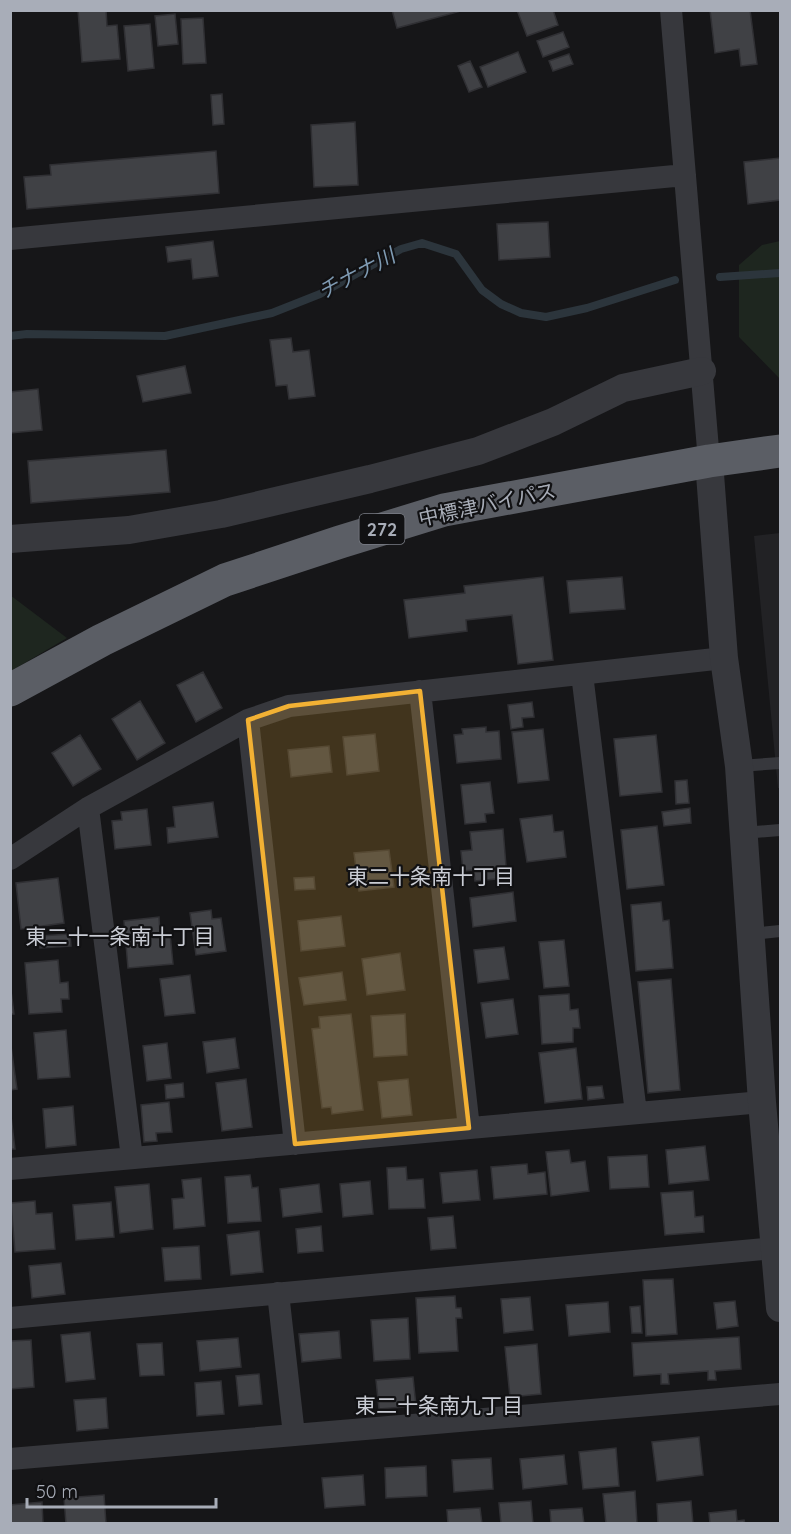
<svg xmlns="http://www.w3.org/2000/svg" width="791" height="1534" viewBox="0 0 791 1534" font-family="Quicksand,'Noto Sans JP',sans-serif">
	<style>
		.built { fill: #222225 }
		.green { fill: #1e261f }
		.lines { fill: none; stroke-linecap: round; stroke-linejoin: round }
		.stream { stroke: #2c353c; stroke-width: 8 }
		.building { fill: #404145; stroke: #303034; stroke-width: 1.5 }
		.service { stroke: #37383d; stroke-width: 12 }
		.minor { stroke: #37383d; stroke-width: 22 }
		.tertiary { stroke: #37383d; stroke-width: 28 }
		.trunk { stroke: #5b5e65; stroke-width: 33 }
		.marked { fill: #f2b134; fill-opacity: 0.2; stroke: #f2b134; stroke-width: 4.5; stroke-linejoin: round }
		.labels { text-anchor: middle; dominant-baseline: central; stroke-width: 4.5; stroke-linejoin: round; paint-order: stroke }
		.shield { fill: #111113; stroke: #7b7e86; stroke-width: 1.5 }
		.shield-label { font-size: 18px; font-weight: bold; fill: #a8adb8 }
		.street-label { font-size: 20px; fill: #a8adb8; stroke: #111113 }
		.water-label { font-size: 21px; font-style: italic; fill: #7f9bb3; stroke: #111113 }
		.neighbourhood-label { font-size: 21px; fill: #c9ccd4; stroke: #111113 }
	</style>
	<rect width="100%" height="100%" fill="#161618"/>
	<path class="built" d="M780 533V788H778L754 536Z"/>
	<path class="green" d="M780 241V379L739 337V265L762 245Z
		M10 595 67 638 11 671H10Z"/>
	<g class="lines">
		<path class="stream" d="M720 277 780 273
			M10 336 27 334 165 336 272 313 320 294 401 249 422 243 456 254 482 290 501 304 521 313 546 317 587 308 675 280"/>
	</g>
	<path class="building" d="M78 10H106L107 26 117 25 120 59 82 62Z
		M392 10H461V11L397 28Z
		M517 10H553L558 25 527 36Z
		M710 10H750L757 64 741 66 739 49 715 53Z
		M175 14 178 44 158 46 155 16Z
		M203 18 206 63 183 64 181 19Z
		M150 24 154 68 128 71 124 26Z
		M563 32 569 47 543 57 537 41Z
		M518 52 526 72 488 87 480 67Z
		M569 54 573 64 553 71 549 61Z
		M470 61 482 87 469 92 458 66Z
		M222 94 224 124 213 125 211 95Z
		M355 122 358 185 314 187 311 125Z
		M216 151 219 193 27 209 24 177 51 175 50 165Z
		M780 158V200L748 204 744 162Z
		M548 222 550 257 499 260 497 224Z
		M213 241 218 276 193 279 191 259 168 262 166 247Z
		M291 338 293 352 309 350 315 396 289 399 287 385 276 386 270 340Z
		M185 366 191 393 143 402 137 376Z
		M38 389 42 430 10 433V392Z
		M166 450 170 492 31 503 28 461Z
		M543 577 553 660 518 664 512 615 466 620 467 631 409 638 404 600 465 593 464 586Z
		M622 577 625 609 570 613 567 581Z
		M203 672 222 708 196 722 177 685Z
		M140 701 165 743 137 760 112 719Z
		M532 702 534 717 522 718 523 727 511 729 508 705Z
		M486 727V732L499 731 501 759 457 763 454 735 463 734 462 729Z
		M543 729 549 780 518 783 512 732Z
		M375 734 379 771 347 775 343 737Z
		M80 735 101 769 73 786 52 753Z
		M656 735 662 792 620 796 614 739Z
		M329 746 332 772 291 777 288 750Z
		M687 780 689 803 676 804 675 781Z
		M490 782 494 813 485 814 486 822 465 824 461 785Z
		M213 802 218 837 168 843 167 828 175 827 173 807Z
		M690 808 691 823 664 826 662 812Z
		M147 809 151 845 115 849 112 821 122 820 121 812Z
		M552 815 554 832 563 831 566 857 527 862 520 819Z
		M657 826 664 885 627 889 621 830Z
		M503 829 507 878 475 881 474 870 463 871 461 851 472 850 470 832Z
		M389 850 394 887 359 891 354 853Z
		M314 877 315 889 295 890 294 878Z
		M58 878 64 923 21 929 16 883Z
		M513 892 516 921 473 927 470 898Z
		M661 902 663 921 669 920 673 968 636 971 631 905Z
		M211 910 212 919 221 918 226 951 196 955 190 913Z
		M341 916 345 946 301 951 298 921Z
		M159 917 160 934H170L173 964 128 968 124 921Z
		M70 934 71 946 40 948V936Z
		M564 940 569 986 544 988 539 942Z
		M504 947 509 979 478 983 474 950Z
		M400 953 405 990 367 995 362 959Z
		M58 960 60 983 68 982 69 999H61L62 1012 29 1014 25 963Z
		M342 972 346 1000 304 1005 299 978Z
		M190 975 195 1013 165 1016 160 979Z
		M671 979 680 1090 648 1093 638 982Z
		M10 983 14 1014H10Z
		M569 994 570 1010 578 1009 580 1028H573V1042L542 1044 539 996Z
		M513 999 518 1034 486 1038 481 1003Z
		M351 1014 363 1110 332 1114 331 1107 322 1108 312 1029 320 1028 319 1017Z
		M405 1014 407 1055 374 1057 371 1016Z
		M66 1030 70 1077 38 1079 34 1033Z
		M235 1038 239 1068 207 1073 203 1042Z
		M10 1039 17 1089 10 1090Z
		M167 1043 171 1078 147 1081 143 1046Z
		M576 1048 582 1099 545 1103 539 1053Z
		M246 1079 252 1127 222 1131 216 1083Z
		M408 1079 412 1115 382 1118 378 1082Z
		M183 1083 184 1097 166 1099 165 1085Z
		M602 1086 604 1098 588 1100 587 1087Z
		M169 1102 172 1132 156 1133 157 1141 144 1142 141 1105Z
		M73 1106 76 1145 46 1148 43 1109Z
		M10 1108 15 1149H10Z
		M705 1146 709 1180 669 1184 666 1150Z
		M569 1150 571 1163 585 1161 589 1191 551 1196 546 1152Z
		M647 1155 649 1187 610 1189 608 1157Z
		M527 1164 528 1174 545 1172 547 1194 494 1199 491 1167Z
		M406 1167 407 1180 423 1179 425 1208 389 1209 387 1168Z
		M477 1170 480 1200 443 1203 440 1173Z
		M250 1175 252 1188 258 1187 261 1221 228 1223 225 1177Z
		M201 1178 205 1226 174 1229 172 1199 184 1198 182 1180Z
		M370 1181 373 1214 343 1217 340 1184Z
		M149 1184 153 1229 120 1233 115 1187Z
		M319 1184 322 1212 283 1217 280 1189Z
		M693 1191 695 1217 703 1216 704 1232 665 1235 661 1193Z
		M35 1201 36 1214 52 1213 55 1249 15 1252 11 1203Z
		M111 1202 114 1237 76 1240 73 1205Z
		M453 1216 456 1248 431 1250 428 1218Z
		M321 1226 323 1251 298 1253 296 1229Z
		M259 1231 263 1272 231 1275 227 1235Z
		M199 1246 201 1279 165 1281 162 1248Z
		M61 1263 65 1294 32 1298 29 1266Z
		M673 1279 677 1334 646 1336 643 1280Z
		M455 1296 456 1308H461L462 1318H456L458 1351 419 1353 416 1298Z
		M530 1297 533 1330 504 1333 501 1299Z
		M735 1301 738 1326 717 1329 714 1303Z
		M608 1302 610 1332 569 1336 566 1305Z
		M640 1306 642 1333H632L630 1307Z
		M408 1318 410 1359 374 1361 371 1320Z
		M339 1331 341 1358 302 1362 299 1334Z
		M90 1332 95 1379 66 1382 61 1335Z
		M739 1337 741 1369 715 1371 716 1380H708V1371L668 1374 669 1384H661V1374L634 1376 632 1343Z
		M238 1338 241 1367 200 1371 197 1341Z
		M31 1340 34 1387 10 1389V1341Z
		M162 1343 164 1375 140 1376 137 1344Z
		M537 1344 541 1394 510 1397 505 1347Z
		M259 1374 262 1404 239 1406 236 1376Z
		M413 1377 416 1406 379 1409 376 1380Z
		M221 1381 224 1414 197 1416 195 1383Z
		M106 1398 108 1428 77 1431 74 1400Z
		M699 1437 703 1475 657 1481 652 1442Z
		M616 1448 619 1486 583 1489 579 1452Z
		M564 1455 567 1484 523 1489 520 1459Z
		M491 1458 493 1489 454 1492 452 1460Z
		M426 1466 427 1496 386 1498 385 1468Z
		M363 1475 365 1505 325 1508 322 1478Z
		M635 1491 637 1524H606L603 1494Z
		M104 1495 106 1524H66L64 1498Z
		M531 1501 533 1524H501L499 1503Z
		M691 1501 693 1524H658L657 1504Z
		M42 1502 43 1524H10V1505Z
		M480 1508 482 1524H448L447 1510Z
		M582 1508 584 1524H551L550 1510Z
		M736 1510 737 1521 744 1520 745 1524H710L709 1513Z"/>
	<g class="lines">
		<path class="service" d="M739 766 780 763
			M743 833 780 830
			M751 934 780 931"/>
		<path class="minor" d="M671 10 709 461
			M10 239 685 175
			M582 674 636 1113
			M420 691 469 1128
			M248 720 295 1144
			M88 808 132 1158
			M10 859 88 808 248 720 289 706 724 658
			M10 1169 762 1102
			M278 1293 294 1435
			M10 1318 775 1248
			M10 1459 780 1394"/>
		<path class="tertiary" d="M709 461 724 658 739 766 762 1102 780 1308
			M10 539 129 530 221 514 370 479 478 451 553 422 623 388 702 371"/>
		<path class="trunk" d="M10 690 102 640 225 580 340 542 444 510 709 461 780 451"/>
	</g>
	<path class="marked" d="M420 691 469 1128 295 1144 248 720 289 706Z"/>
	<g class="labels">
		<rect class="shield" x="359.5" y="514" width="45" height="30" rx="4.5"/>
		<g class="shield-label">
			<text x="382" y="529">272</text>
		</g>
		<g class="street-label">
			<text transform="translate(487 504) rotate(-12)">中標津バイパス</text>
		</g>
		<g class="water-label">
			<text transform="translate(356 273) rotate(-28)">チナナ川</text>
		</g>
		<g class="neighbourhood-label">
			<text x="431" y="876">東二十条南十丁目</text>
			<text x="120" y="936">東二十一条南十丁目</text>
			<text x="439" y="1405">東二十条南九丁目</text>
		</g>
	</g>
	<rect width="791" height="1534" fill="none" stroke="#a8adb8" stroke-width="24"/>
	<path d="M27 1498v9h189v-9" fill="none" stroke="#a8adb8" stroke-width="3"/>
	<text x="36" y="1498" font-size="18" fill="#a8adb8" stroke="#111113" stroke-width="4.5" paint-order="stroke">50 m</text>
</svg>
